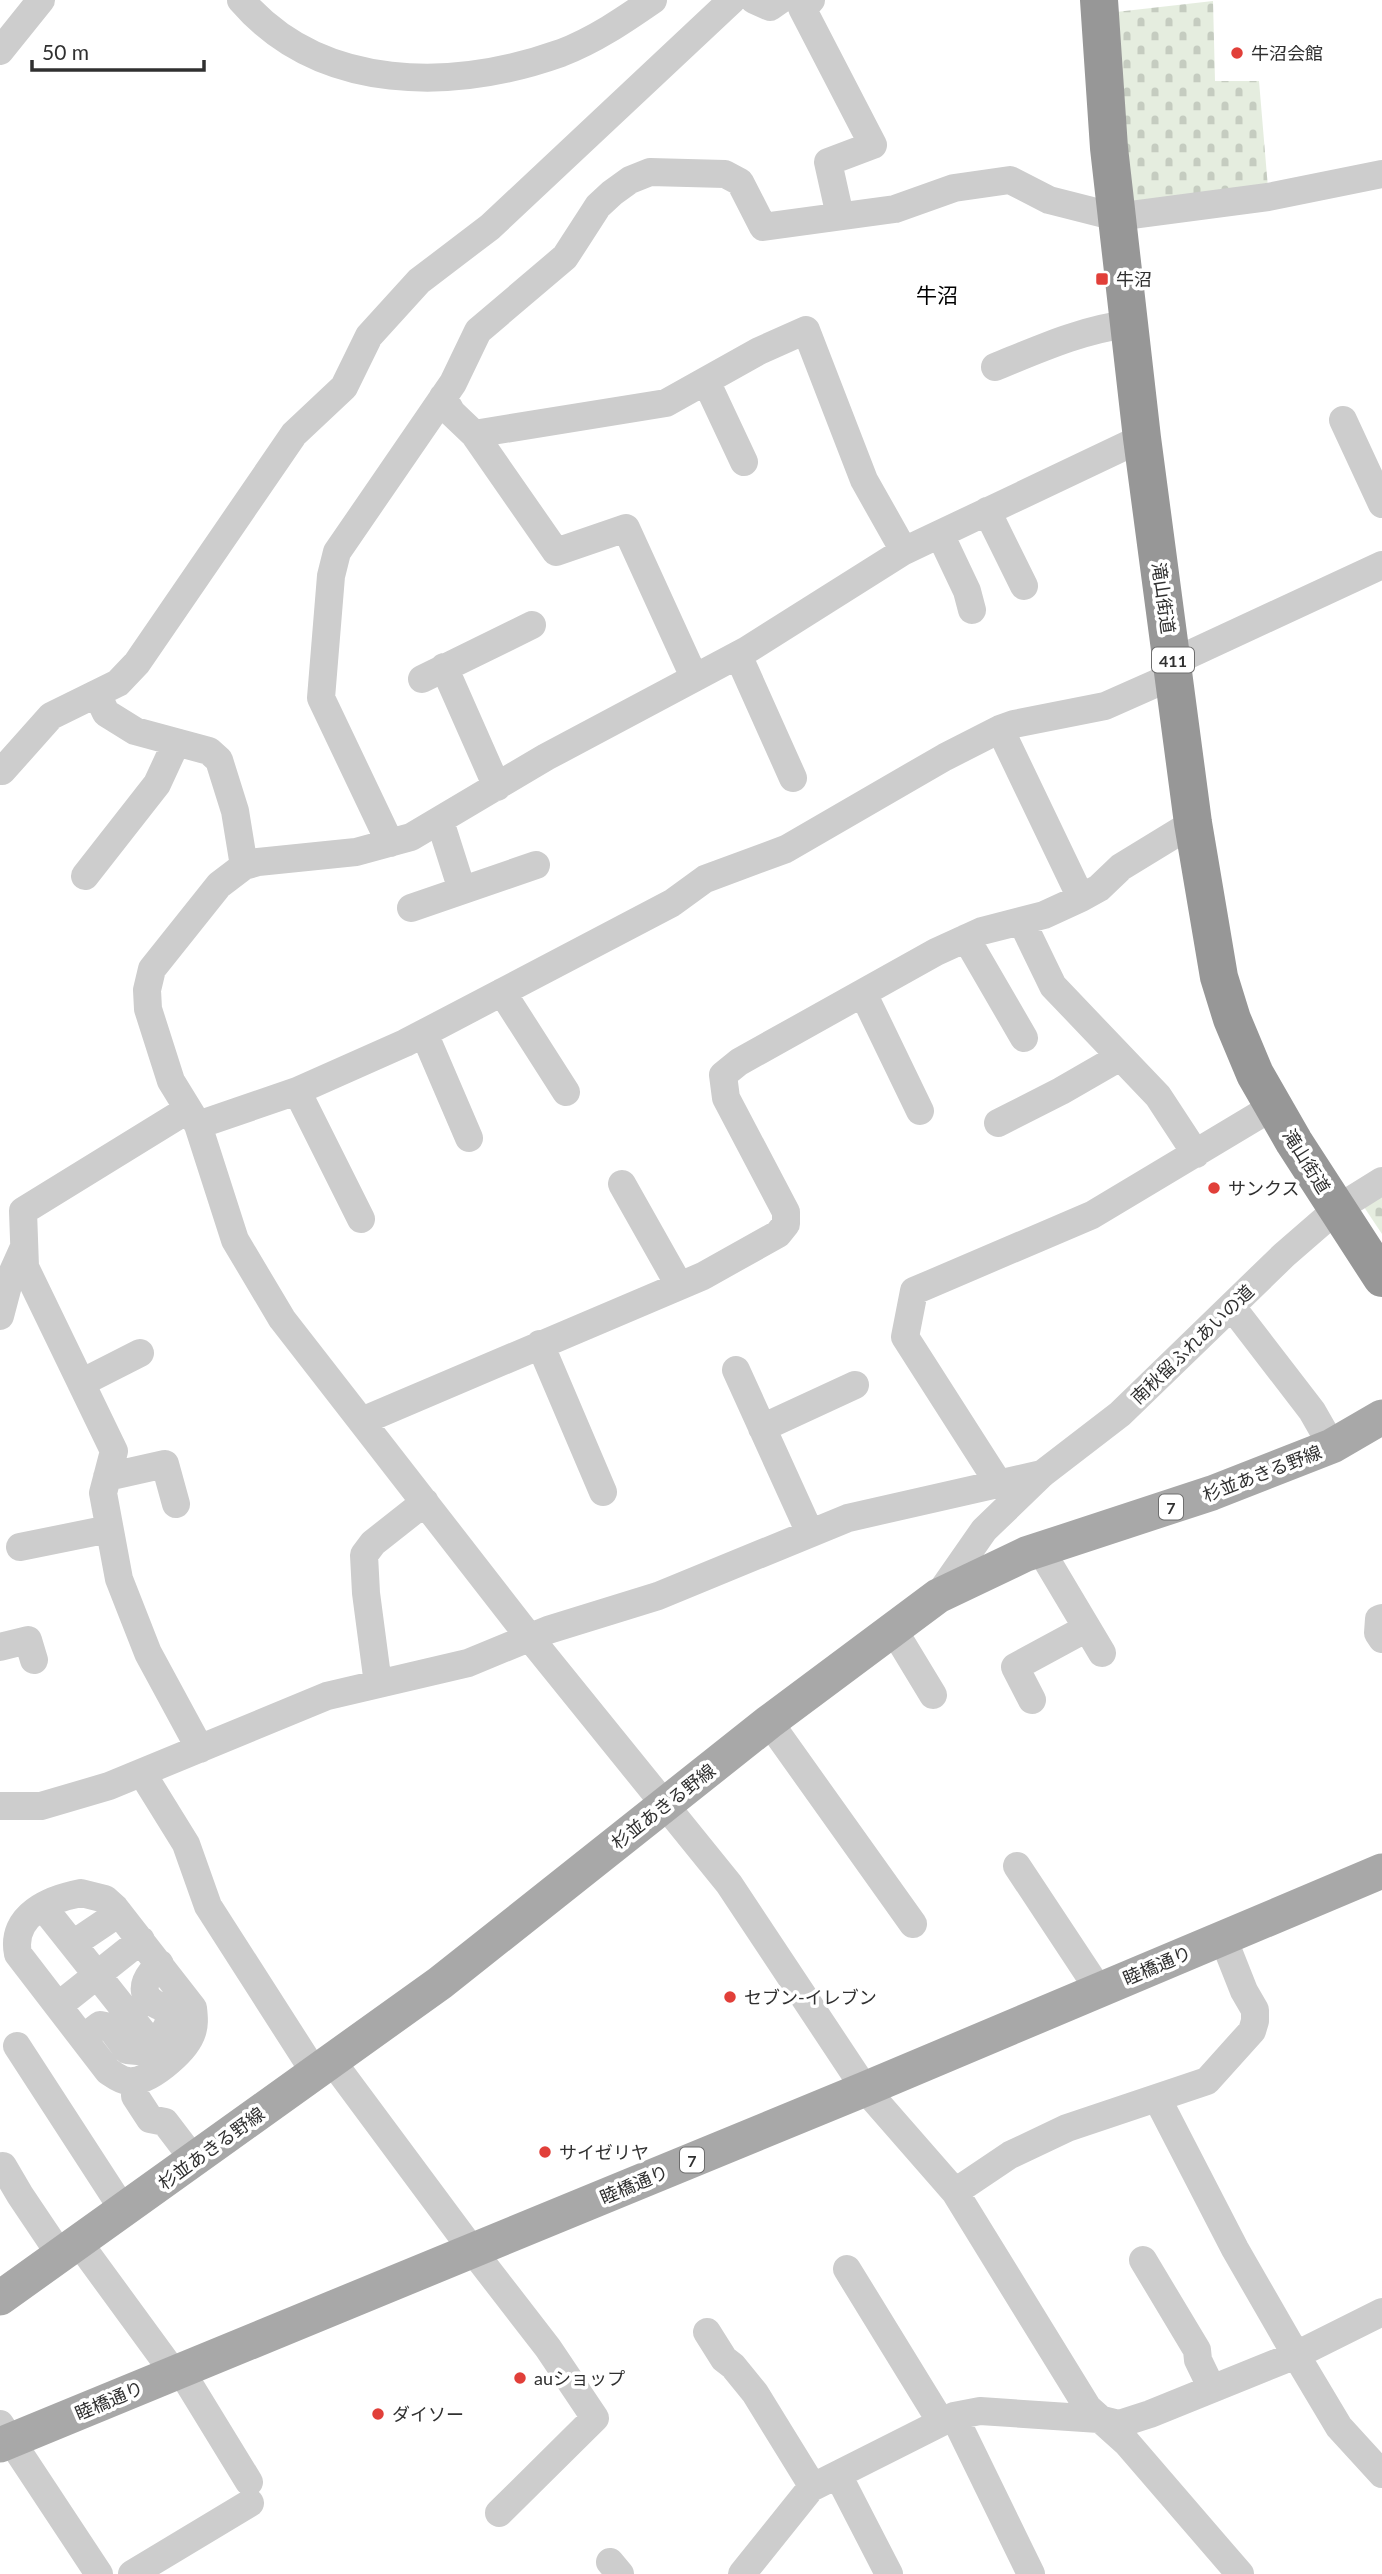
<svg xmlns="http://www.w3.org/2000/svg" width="1382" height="2574" viewBox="0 0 1382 2574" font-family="Lato,'Noto Sans JP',sans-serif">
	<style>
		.cemetery { fill: url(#cemetery-stones) }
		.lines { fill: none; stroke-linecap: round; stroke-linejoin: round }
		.minor { stroke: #cdcdcd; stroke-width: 28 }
		.major { stroke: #a8a8a8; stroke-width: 35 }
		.highway { stroke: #979797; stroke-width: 38 }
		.poi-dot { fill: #e13f39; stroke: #fff; stroke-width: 2.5 }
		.labels { text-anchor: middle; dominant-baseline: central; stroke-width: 7; stroke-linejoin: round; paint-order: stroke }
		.shield { fill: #fff; stroke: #6e6e6e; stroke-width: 2 }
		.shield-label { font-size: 16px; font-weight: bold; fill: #303030 }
		.poi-label { font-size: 18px; fill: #303030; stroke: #fff; text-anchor: start }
		.street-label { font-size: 18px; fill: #303030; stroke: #fff }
		.quarter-label { font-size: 21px; fill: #000; stroke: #fff }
	</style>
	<defs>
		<pattern id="cemetery-stones" width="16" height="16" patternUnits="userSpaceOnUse" patternTransform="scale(1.75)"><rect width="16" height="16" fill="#e5eddf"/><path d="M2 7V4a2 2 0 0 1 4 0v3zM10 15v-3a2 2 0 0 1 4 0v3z" fill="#c5ccc0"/></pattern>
	</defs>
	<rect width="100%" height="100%" fill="#fff"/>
	<path class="cemetery" d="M1213 1 1215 81H1259L1268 188 1129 206 1116 12Z
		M1382 1187V1234L1360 1201Z"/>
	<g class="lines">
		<path class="minor" d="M241 0C321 93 454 91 561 53 595 40 624 20 653 0
			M754 0 770 7 780 0
			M811 0 802 8 873 145 828 162 840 216
			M0 51 41 0
			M995 367C1037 350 1083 329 1129 324
			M706 381 744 462
			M443 397 452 413 474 434 556 552 626 528 694 677
			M1343 420 1382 504
			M474 434 666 403 759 351 806 330 864 480 904 551
			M1142 438 904 551 747 650 546 757 411 837 356 852 258 862 244 866 219 885 152 969 147 990 148 1009 171 1081 198 1125 235 1240 282 1319 530 1638 729 1884 865 2089 955 2192 1088 2408 1127 2443 1240 2574
			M987 511 1024 586
			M940 534 967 591 972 610
			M738 655 793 778
			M1173 662 1382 565
			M444 667 497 787
			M422 679 532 625
			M97 694 106 713 135 731 209 751 219 760 235 811 244 866
			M1000 729 1081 898
			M0 767 2 771 51 716 118 683 137 663 294 434 344 387 369 336 419 281 490 227 732 0
			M440 821 462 890
			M390 843 321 698 331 576 337 552 453 383 478 331 565 257 598 206 612 193 630 180 650 172 725 174 740 182 763 227 895 209 954 188 1010 180 1049 200 1116 217 1268 197 1382 174
			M85 876 157 784 176 743
			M411 908 536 865
			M1022 922 1053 986 1158 1096 1196 1154
			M966 938 1024 1038
			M502 992 566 1092
			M863 993 920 1111
			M424 1033 469 1138
			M297 1091 361 1219
			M187 1110 23 1211 25 1267 114 1451 103 1493 119 1579 148 1653 200 1749
			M998 1123 1061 1091 1120 1057
			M198 1125 297 1091 405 1043 672 903 705 879 786 849 945 757 1000 729 1014 724 1105 706 1175 675
			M622 1184 679 1285
			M1232 1307 1312 1411 1332 1446
			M0 1316 10 1278 24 1247
			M540 1344 603 1492
			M736 1370 810 1533
			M81 1383 140 1353
			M362 1421 703 1276 778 1234 786 1224V1212L726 1098 723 1075 739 1062 936 952 982 931 1044 915 1081 898 1099 888 1121 867 1193 823
			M762 1428 855 1385
			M107 1477 165 1464 176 1504
			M999 1484 905 1337 914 1291 1092 1215 1274 1106
			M20 1547 109 1529
			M1040 1549 1102 1653
			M938 1596 984 1530 1042 1474 1120 1414 1284 1255 1337 1209 1382 1181
			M1382 1618 1379 1619 1378 1633 1382 1639
			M893 1629 933 1695
			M0 1647 28 1640 34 1660
			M378 1684 366 1593 364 1555 373 1543 425 1502
			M1032 1700 1015 1667 1087 1628
			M769 1722 913 1924
			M142 1773 186 1844 208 1906 315 2073
			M0 1806H41L109 1786 327 1696 468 1663 548 1630 658 1596 848 1518 1042 1474
			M1017 1866 1099 1990
			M81 1893 105 1899 115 1908 193 2008C194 2017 195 2026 191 2035 184 2052 148 2084 128 2081 120 2080 114 2075 108 2071L18 1954C10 1915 50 1899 81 1893Z
			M46 1905 51 1917 167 2063
			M73 1944 119 1913
			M58 2006 141 1940
			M83 2038 100 2025 110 2027 127 2050 138 2051C149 2045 179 2028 165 2010 162 2006 155 2005 151 2001 137 1989 149 1973 160 1964
			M17 2046 124 2211
			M332 2061 473 2251 548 2348 595 2418 499 2513
			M135 2081V2096L150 2119 165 2122 194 2160
			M1157 2098 1235 2249 1296 2355 1339 2427 1382 2474
			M3 2166 20 2195 61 2256
			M955 2192 1010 2155 1067 2128 1207 2081 1252 2031 1255 2021V2010L1244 1991 1223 1938
			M79 2243 174 2373
			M1143 2260 1197 2350 1198 2360 1212 2389
			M847 2269 941 2422
			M707 2332 724 2359 733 2366 755 2393 808 2479 811 2488
			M181 2371 249 2482
			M954 2416 1031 2574
			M0 2424 99 2574
			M838 2475 889 2574
			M610 2562 620 2574
			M132 2574 250 2503
			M742 2574 811 2488 954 2416 980 2411 1099 2419 1119 2424 1150 2414 1296 2355 1382 2312"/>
		<path class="major" d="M0 2298 440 1983 769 1722 938 1596 1026 1554 1212 1493 1332 1446 1382 1417
			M0 2445 865 2089 1382 1871"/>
		<path class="highway" d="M1099 0 1109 148 1142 438 1193 823 1219 977 1232 1019 1255 1074 1294 1142 1382 1278"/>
	</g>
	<g class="poi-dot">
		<circle cx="1237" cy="53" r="7"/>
		<rect x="1095" y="272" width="14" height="14" rx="3.5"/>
		<circle cx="1214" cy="1188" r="7"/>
		<circle cx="730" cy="1997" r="7"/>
		<circle cx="545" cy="2152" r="7"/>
		<circle cx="520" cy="2378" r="7"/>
		<circle cx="378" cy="2414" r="7"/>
	</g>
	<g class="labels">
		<g class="shield">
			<rect x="1152" y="647.5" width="42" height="25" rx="5"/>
			<rect x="1159" y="1494.5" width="24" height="25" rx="5"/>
			<rect x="680" y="2147.5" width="24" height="25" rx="5"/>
		</g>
		<g class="shield-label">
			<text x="1173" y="660">411</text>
			<text x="1171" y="1507">7</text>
			<text x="692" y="2160">7</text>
		</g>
		<g class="poi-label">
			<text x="1251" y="53">牛沼会館</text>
			<text x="1116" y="279">牛沼</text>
			<text x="1228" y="1188">サンクス</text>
			<text x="744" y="1997">セブン-イレブン</text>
			<text x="559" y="2152">サイゼリヤ</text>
			<text x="534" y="2378">auショップ</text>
			<text x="392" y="2414">ダイソー</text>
		</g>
		<g class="street-label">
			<text transform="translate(1164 598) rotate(82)">滝山街道</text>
			<text transform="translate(1307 1161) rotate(58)">滝山街道</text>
			<text transform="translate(1192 1344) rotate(-44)">南秋留ふれあいの道</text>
			<text transform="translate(1262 1473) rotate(-21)">杉並あきる野線</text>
			<text transform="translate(663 1806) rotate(-38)">杉並あきる野線</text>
			<text transform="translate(1157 1965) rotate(-23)">睦橋通り</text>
			<text transform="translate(211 2148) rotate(-36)">杉並あきる野線</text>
			<text transform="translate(634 2184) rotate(-23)">睦橋通り</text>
			<text transform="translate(109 2400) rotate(-23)">睦橋通り</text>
		</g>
		<g class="quarter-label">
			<text x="937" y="294">牛沼</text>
		</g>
	</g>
	<path d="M32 60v10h172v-10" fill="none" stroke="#303030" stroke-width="3.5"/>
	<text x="42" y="60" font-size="21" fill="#303030" stroke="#ffffff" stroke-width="5" paint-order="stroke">50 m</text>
</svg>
